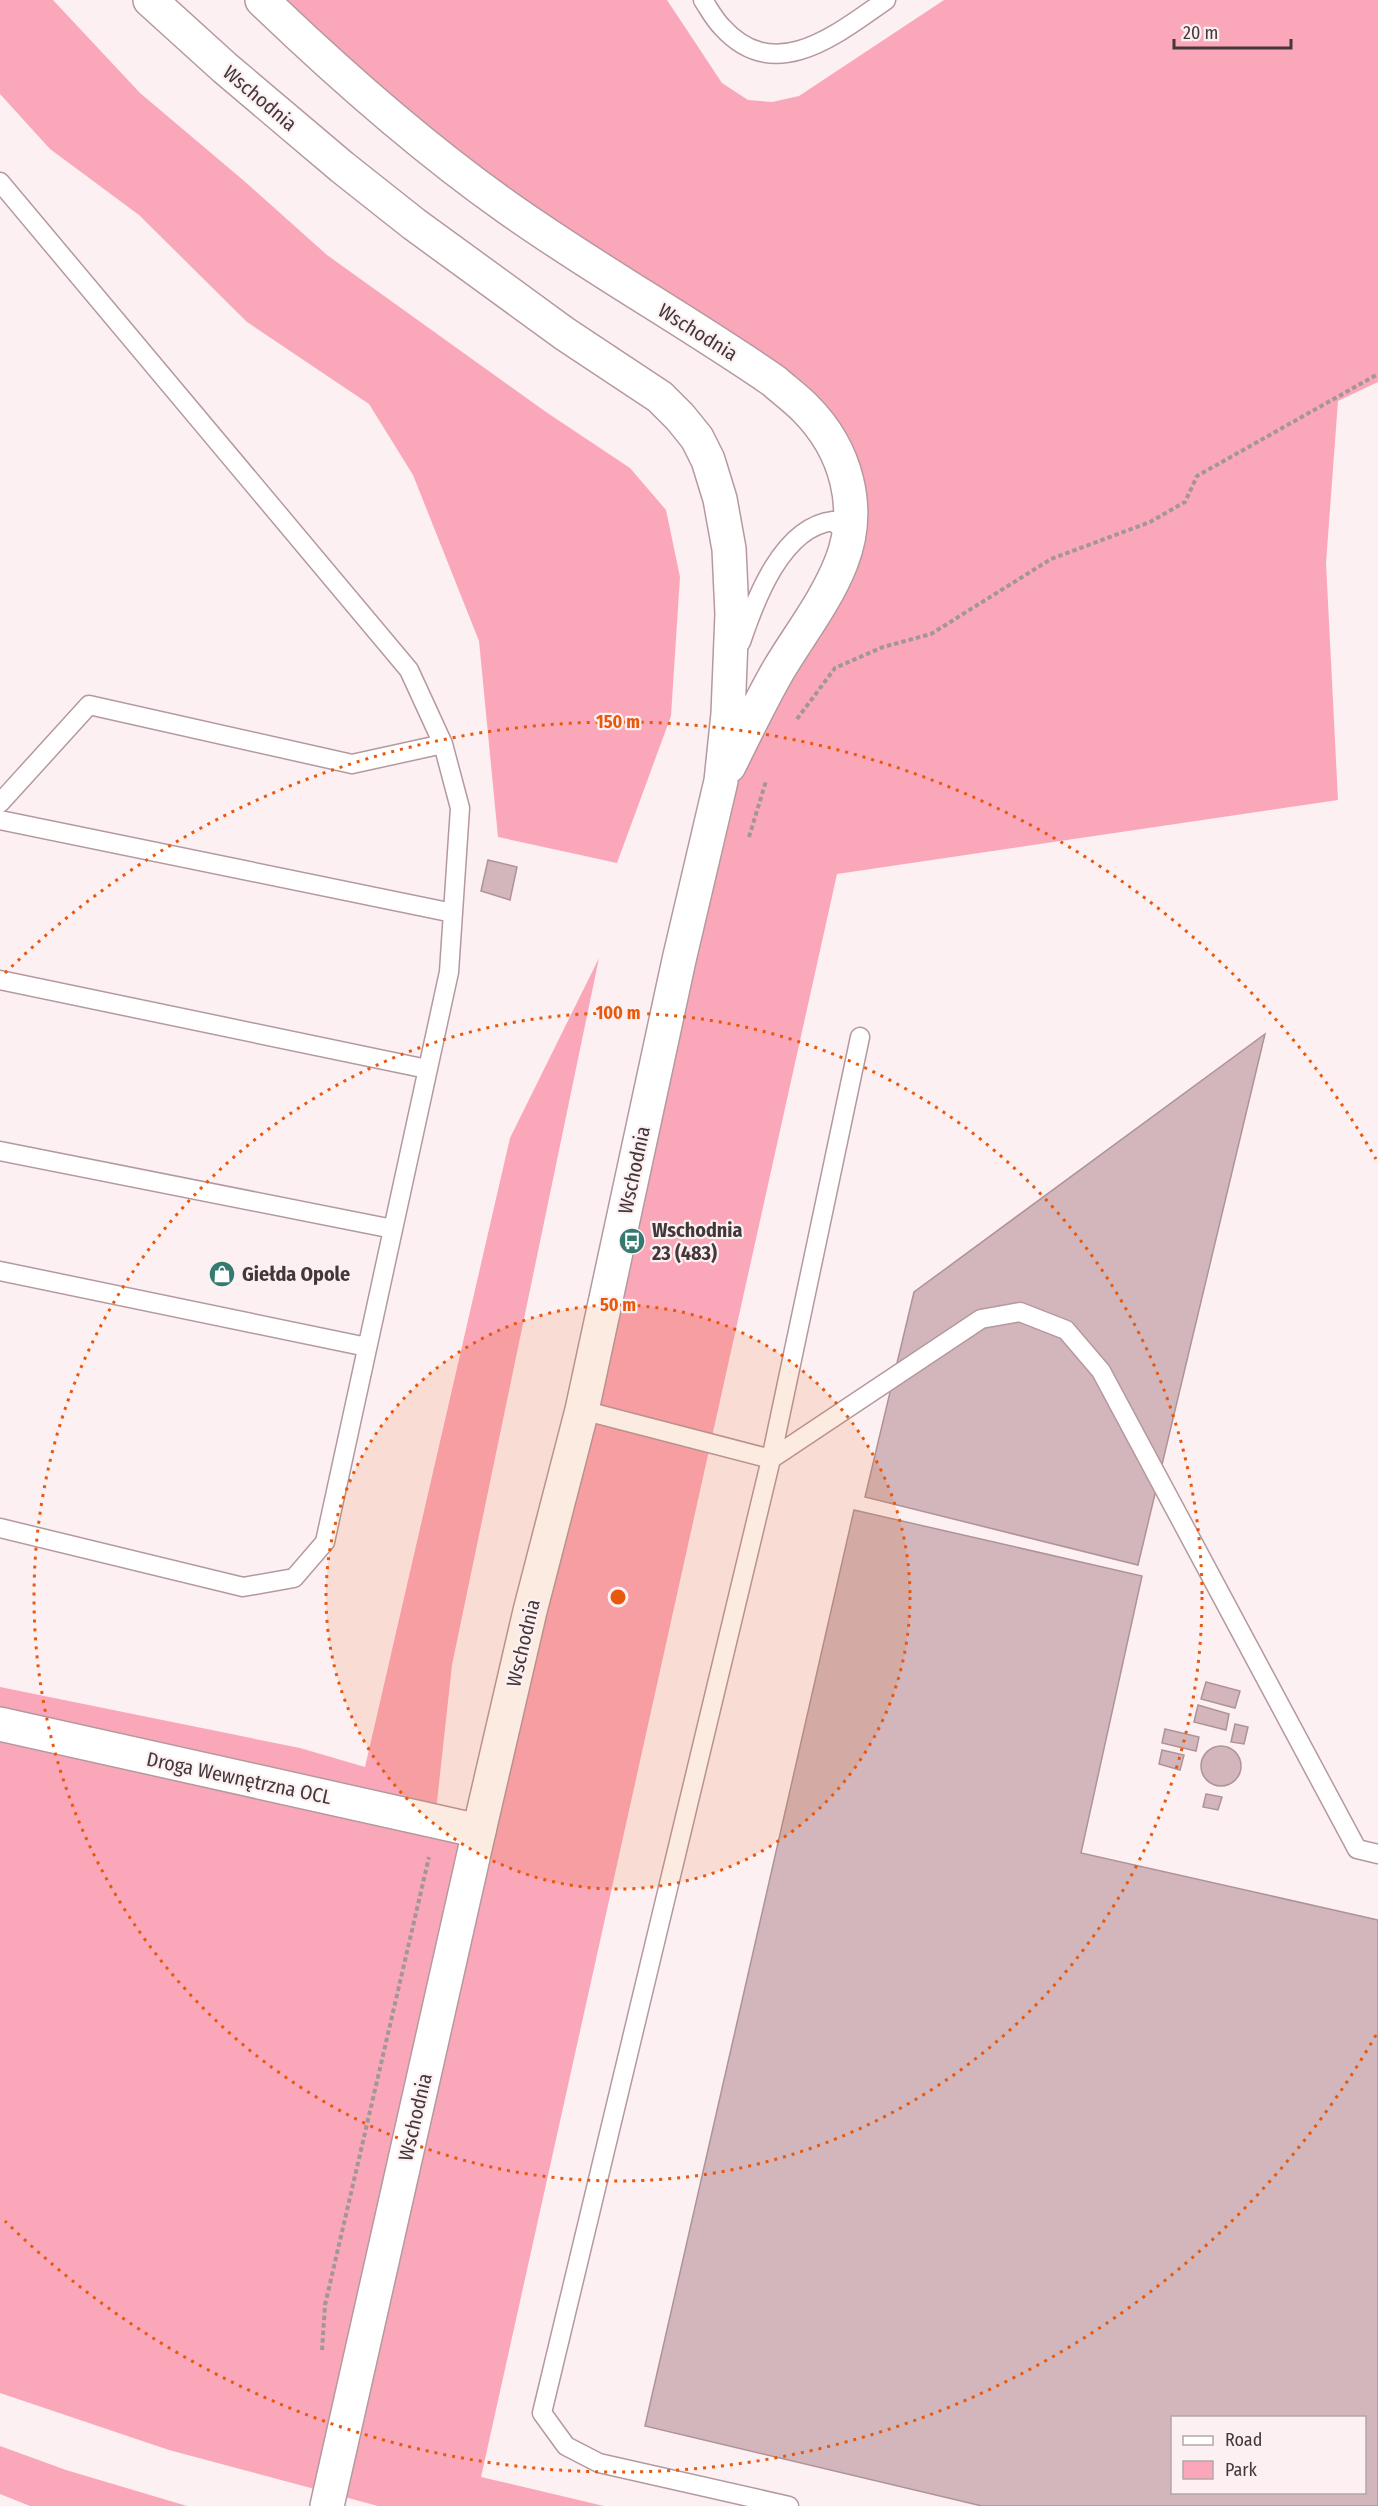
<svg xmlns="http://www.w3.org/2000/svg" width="1378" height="2506" viewBox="0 0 1378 2506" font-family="'Fira Sans Condensed',sans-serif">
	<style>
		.green { fill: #faa8b9 }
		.building { fill: #d2b6bb; stroke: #ae9398; stroke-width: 1.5; fill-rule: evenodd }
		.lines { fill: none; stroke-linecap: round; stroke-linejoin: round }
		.service-casing { stroke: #b5999e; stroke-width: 21 }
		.minor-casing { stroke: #b5999e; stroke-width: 36 }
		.tertiary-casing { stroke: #b5999e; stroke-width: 36 }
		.path { stroke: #a29698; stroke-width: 4; stroke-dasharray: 4.5 3; stroke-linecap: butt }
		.service { stroke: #fff; stroke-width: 18 }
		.minor { stroke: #fff; stroke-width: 33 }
		.tertiary { stroke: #fff; stroke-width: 33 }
		.ring { fill: none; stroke: #e8590c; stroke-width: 3; stroke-dasharray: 3 6 }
		.labels { text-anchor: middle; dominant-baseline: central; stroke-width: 4.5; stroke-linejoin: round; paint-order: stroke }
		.street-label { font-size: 20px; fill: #433739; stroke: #fcf0f2 }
		.poi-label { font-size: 20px; font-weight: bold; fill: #433739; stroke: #fcf0f2; text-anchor: start }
		.centre { fill: #e8590c; stroke: #fcf0f2; stroke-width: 3 }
		.ring-label { font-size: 18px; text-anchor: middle; font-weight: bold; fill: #e8590c; stroke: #fcf0f2; stroke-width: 4.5; stroke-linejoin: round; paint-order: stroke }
	</style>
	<rect width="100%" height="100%" fill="#fcf0f2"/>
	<path class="green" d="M0 0H53L140 93 243 180 327 255 546 412 630 468 666 510 680 577 671 716 617 863 498 837 479 641 413 475 369 404 247 322 139 215 50 149 0 94Z
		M262 0H667L722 83 748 100 772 102 799 96 944 0H1378V382L1338 401 1326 563 1338 800 837 874 481 2477 604 2506H378L169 2450 0 2393V1687L300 1748 365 1767 510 1138 599 958 452 1665 435 1820 479 1830 721 781 849 539 823 430 624 285Z
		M0 2446 66 2470 187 2506H30L0 2494Z"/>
	<path class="building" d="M488 860 517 867 510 900 481 891Z
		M1265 1034 1138 1565 865 1497 914 1292Z
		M854 1510 1142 1576 1081 1853 1378 1920V2506H982L645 2426ZM1172 2418H1364V2492H1172Z
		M1206 1682 1240 1691 1235 1708 1201 1699Z
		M1198 1705 1229 1714 1226 1730 1194 1722Z
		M1235 1724 1248 1727 1244 1744 1231 1742Z
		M1165 1729 1199 1737 1196 1751 1162 1743Z
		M1201 1766a20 20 0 1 1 40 0a20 20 0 1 1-40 0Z
		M1162 1750 1184 1755 1180 1770 1159 1764Z
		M1206 1794 1222 1797 1218 1810 1203 1807Z"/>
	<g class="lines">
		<defs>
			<path id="service" d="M703 0C709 9 714 19 722 27 775 86 837 34 886 0
				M0 182 409 670 443 744 460 808 449 972 325 1542 294 1578 243 1587 0 1528
				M741 642C755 600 782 527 833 521L842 529 845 542
				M0 803 89 705 352 764 443 744
				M0 820 453 913
				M0 980 427 1069
				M860 1037 771 1459 981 1319 1020 1312 1066 1330 1101 1371 1357 1849 1378 1854
				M0 1151 393 1229
				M0 1271 367 1347
				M582 1410 771 1459 542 2413 566 2446 599 2463 789 2506"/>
			<path id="minor" d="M0 1724 479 1831"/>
			<path id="tertiary" d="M150 0 225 68 342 167 414 224 565 334 660 397 680 417 697 438 708 460 720 499 729 549 732 614 728 714 721 781 679 960 582 1410 530 1611 479 1831 327 2506
				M262 0C340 75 420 146 508 208 594 269 687 321 774 381 784 390 795 398 805 408 846 449 863 508 841 563 826 601 800 634 779 669 761 700 745 734 729 766"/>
		</defs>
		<use href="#service" class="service-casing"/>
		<use href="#minor" class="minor-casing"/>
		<use href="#tertiary" class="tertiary-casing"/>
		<path class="path" d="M797 719 835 668 883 647 931 634 1051 559 1150 522 1185 502 1197 476 1378 374
			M749 837 766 781
			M322 2350 325 2305 429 1857"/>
		<use href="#service" class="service"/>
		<use href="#minor" class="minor"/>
		<use href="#tertiary" class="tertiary"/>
	</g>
	<circle cx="618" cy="1597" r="292" fill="#e8590c" fill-opacity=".12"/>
	<g class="ring">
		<circle cx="618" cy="1597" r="292"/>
		<circle cx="618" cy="1597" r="584"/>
		<path d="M1376 2035A875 875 0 0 1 5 2221M5 973A875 875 0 0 1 1376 1159"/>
	</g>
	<defs>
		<symbol id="bus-disc" viewBox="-11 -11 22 22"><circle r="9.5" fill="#347a70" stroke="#fcf0f2"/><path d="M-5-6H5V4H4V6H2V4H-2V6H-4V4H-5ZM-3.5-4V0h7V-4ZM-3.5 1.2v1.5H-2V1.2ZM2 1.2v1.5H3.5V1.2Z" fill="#fff"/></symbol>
		<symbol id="shop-disc" viewBox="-11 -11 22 22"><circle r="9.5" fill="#347a70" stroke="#fcf0f2"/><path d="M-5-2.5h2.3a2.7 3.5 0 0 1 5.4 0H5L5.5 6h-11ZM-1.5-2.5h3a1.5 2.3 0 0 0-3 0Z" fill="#fff"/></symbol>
	</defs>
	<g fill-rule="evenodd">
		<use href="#bus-disc" x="617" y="1226" width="30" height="30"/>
		<use href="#shop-disc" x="207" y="1259" width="30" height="30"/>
	</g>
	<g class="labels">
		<g class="street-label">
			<text transform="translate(260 98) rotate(40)">Wschodnia</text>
			<text transform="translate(698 332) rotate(32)">Wschodnia</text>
			<text transform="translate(634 1170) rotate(-78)">Wschodnia</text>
			<text transform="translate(523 1643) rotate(-77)">Wschodnia</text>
			<text transform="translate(239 1778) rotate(12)">Droga Wewnętrzna OCL</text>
			<text transform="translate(415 2117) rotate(-77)">Wschodnia</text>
		</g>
		<g class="poi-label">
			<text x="652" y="1230">Wschodnia<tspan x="652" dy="23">23 (483)</tspan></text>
			<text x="242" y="1274">Giełda Opole</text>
		</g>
	</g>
	<circle cx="618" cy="1597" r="9" class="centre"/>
	<g class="ring-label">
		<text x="618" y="728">150 m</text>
		<text x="618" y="1019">100 m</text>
		<text x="618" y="1311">50 m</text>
	</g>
	<rect x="1171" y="2416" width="195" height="78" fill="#fcf0f2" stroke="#b2a6a8" stroke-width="1.5"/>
	<rect x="1183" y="2436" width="30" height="9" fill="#ffffff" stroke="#b2a6a8" stroke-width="1.5"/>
	<text x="1225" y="2446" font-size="18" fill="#433739">Road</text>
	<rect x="1183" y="2461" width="30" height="18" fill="#faa8b9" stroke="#b2a6a8" stroke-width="1.5"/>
	<text x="1225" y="2476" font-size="18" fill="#433739">Park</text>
	<path d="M1174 39v9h117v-9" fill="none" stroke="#433739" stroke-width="3"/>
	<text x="1183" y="39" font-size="18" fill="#433739" stroke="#fcf0f2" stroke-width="4.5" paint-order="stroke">20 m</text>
</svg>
